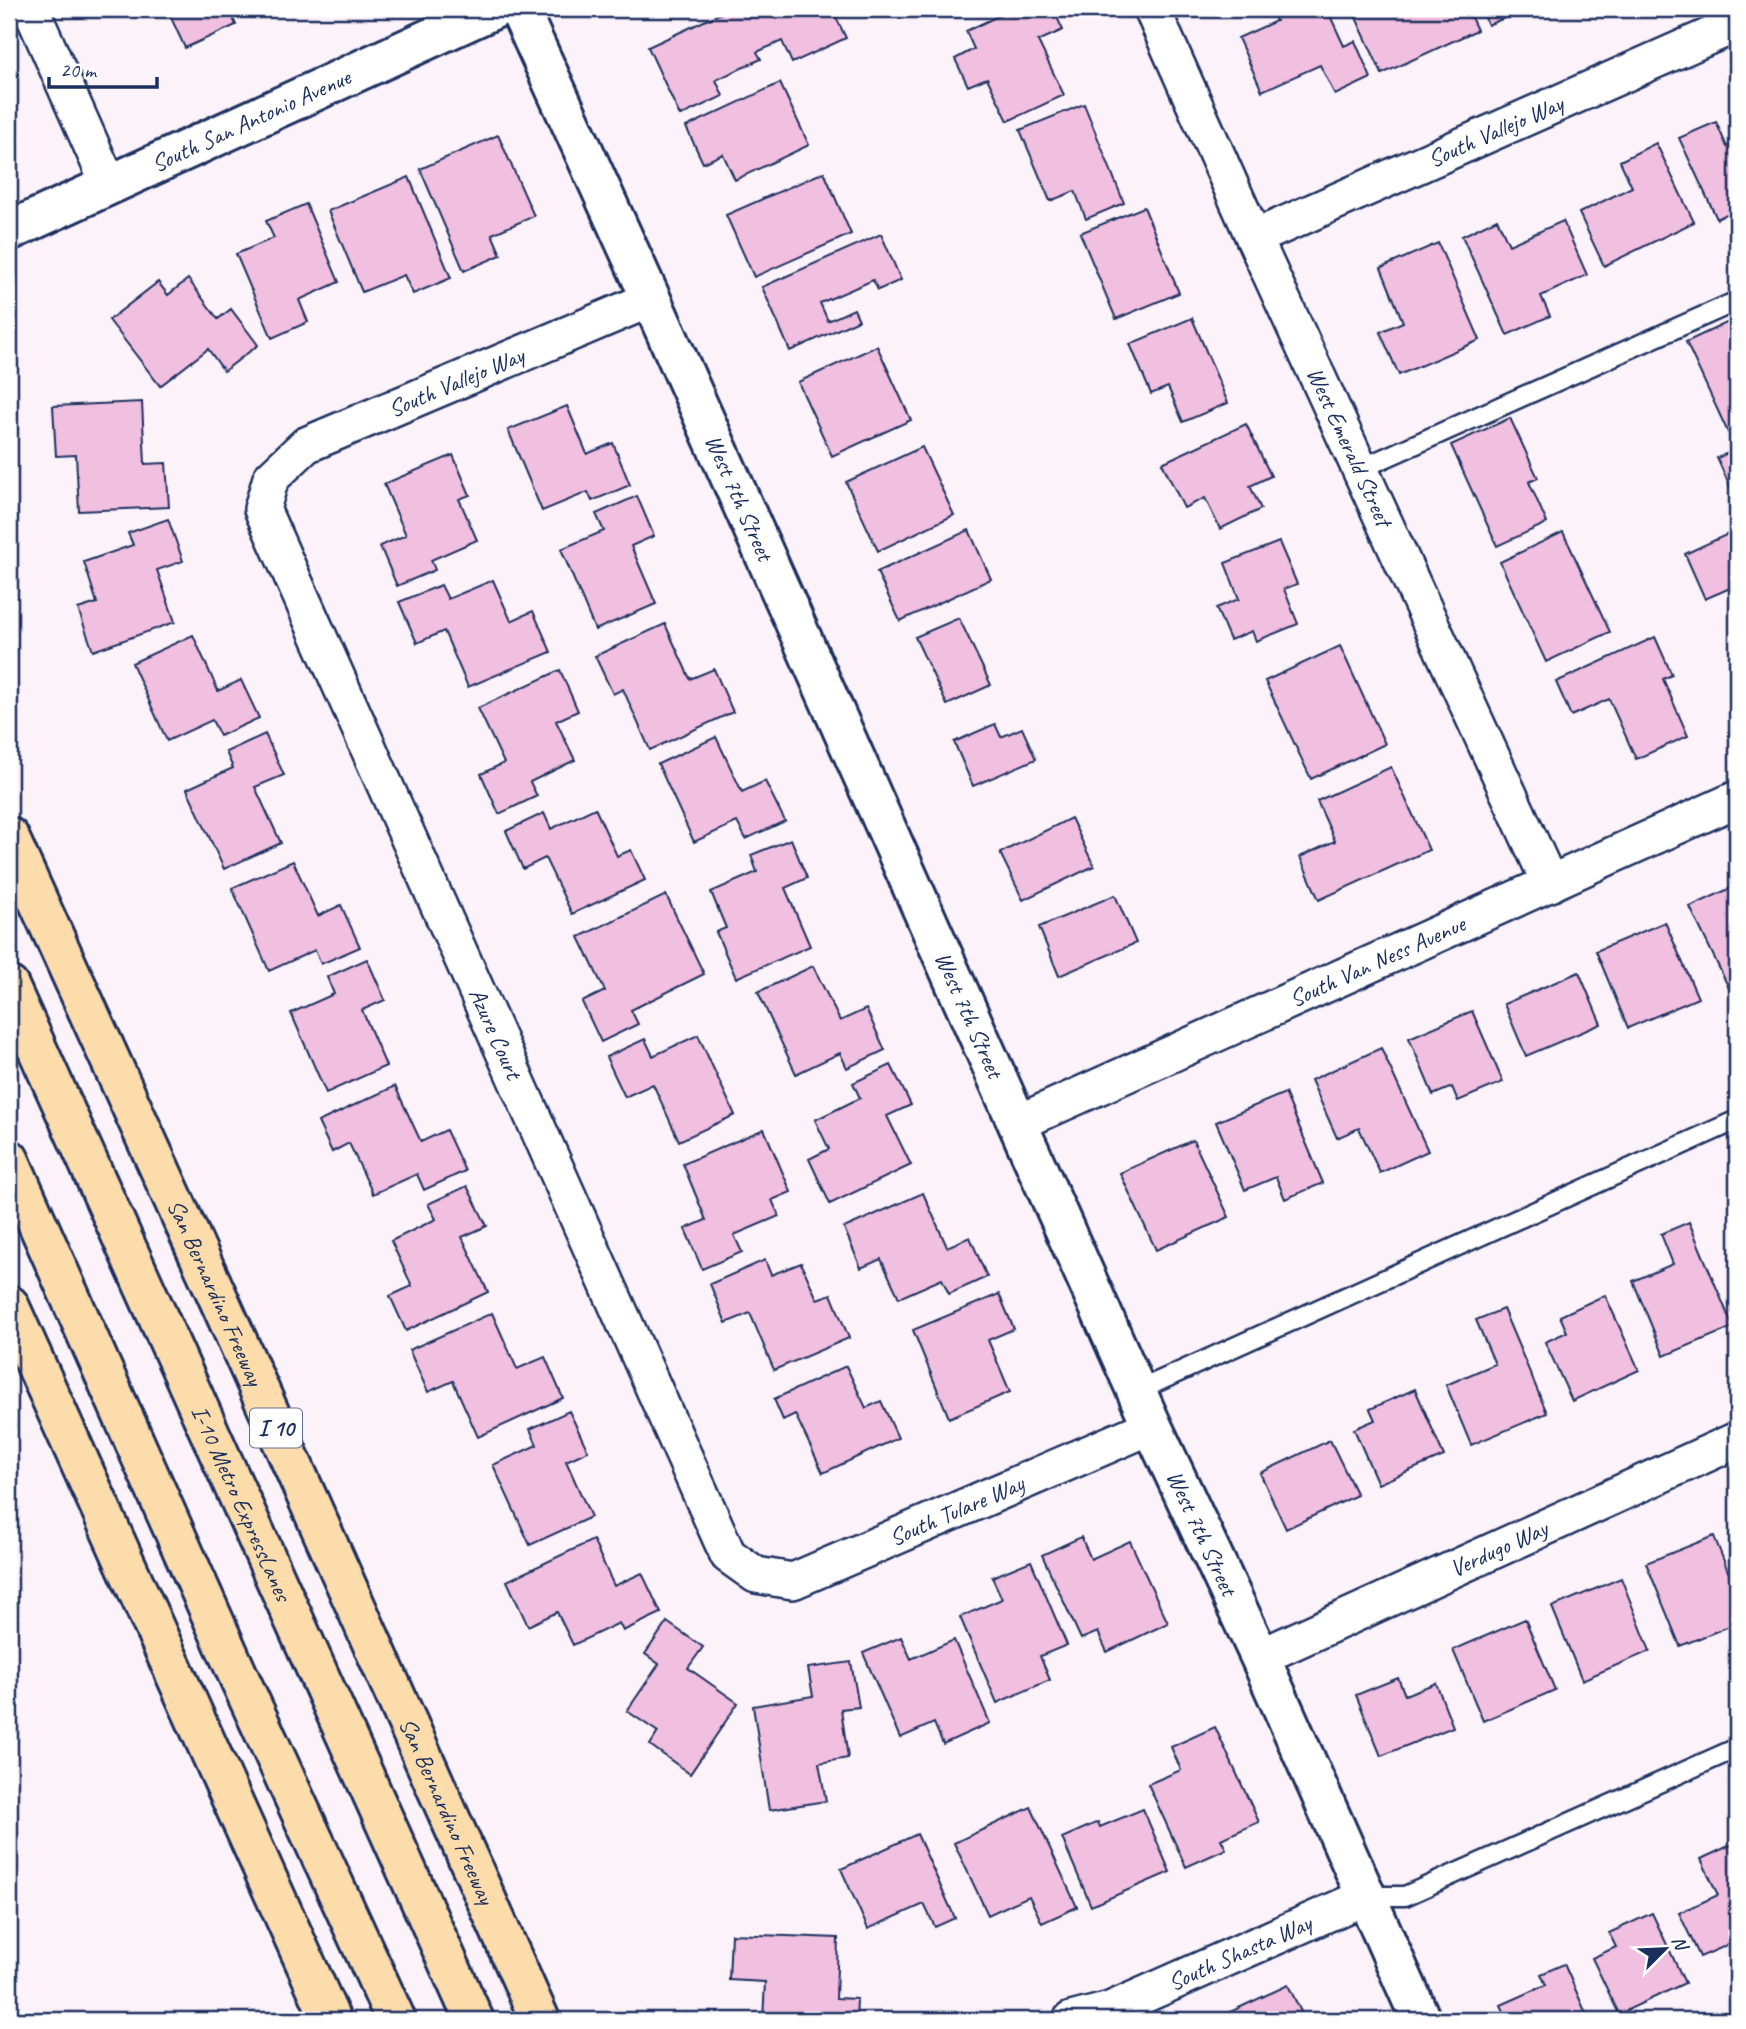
<svg xmlns="http://www.w3.org/2000/svg" width="1746" height="2029" viewBox="0 0 1746 2029" font-family="Caveat,sans-serif">
	<style>
		.building { fill: #f1bfdf; stroke: #1b2f5e; stroke-width: 2 }
		.lines { fill: none; stroke-linecap: round; stroke-linejoin: round }
		.service-casing { stroke: #1b2f5e; stroke-width: 23 }
		.minor-casing { stroke: #1b2f5e; stroke-width: 40 }
		.tertiary-casing { stroke: #1b2f5e; stroke-width: 44 }
		.secondary-casing { stroke: #1b2f5e; stroke-width: 44 }
		.motorway-casing { stroke: #1b2f5e; stroke-width: 44 }
		.service { stroke: #fff; stroke-width: 18 }
		.minor { stroke: #fff; stroke-width: 35 }
		.tertiary { stroke: #fff; stroke-width: 38 }
		.secondary { stroke: #fff; stroke-width: 38 }
		.motorway { stroke: #fddcac; stroke-width: 38 }
		.labels { text-anchor: middle; dominant-baseline: central; stroke-width: 7; stroke-linejoin: round; paint-order: stroke }
		.shield { fill: #fff; stroke: #5f6d8e; stroke-width: 2 }
		.shield-label { font-size: 23px; font-weight: bold; fill: #1b2f5e }
		.street-label { font-size: 24px; fill: #1b2f5e; stroke: #fff }
	</style>
	<rect width="100%" height="100%" fill="#fcf2f9"/>
	<filter id="ink" filterUnits="userSpaceOnUse"><feTurbulence type="fractalNoise" baseFrequency=".0143" numOctaves="2"/><feDisplacementMap in="SourceGraphic" scale="14" xChannelSelector="R" yChannelSelector="G"/><feConvolveMatrix kernelMatrix="1 2 1 2 8 2 1 2 1" color-interpolation-filters="sRGB"/></filter>
	<g filter="url(#ink)">
		<path class="building" d="M167 9H229L236 25 185 48Z
			M730 9H832L846 38 792 63 782 41 757 52 761 59 716 80 723 96 680 116 648 47Z
			M1013 9H1053L1063 30 1038 41 1064 95 1008 121 987 78 968 86 955 59 974 49 966 31Z
			M1271 9H1327L1344 46 1355 41 1371 78 1335 95 1320 65 1262 91 1238 38 1276 21Z
			M1352 9H1467L1477 30 1382 74Z
			M1481 9H1526L1488 25Z
			M780 83 809 145 735 180 723 154 703 163 686 127Z
			M1084 104 1124 203 1086 219 1075 191 1050 201 1020 130Z
			M1716 122 1727 147 1737 142V209L1717 219 1679 138Z
			M498 135 534 216 492 234 501 255 464 271 420 169Z
			M1656 143 1694 222 1604 266 1579 213 1632 187 1620 161Z
			M824 172 851 234 754 277 726 215Z
			M409 177 451 278 413 294 404 275 362 292 328 211Z
			M306 204 339 282 299 300 308 322 272 338 236 254 274 238 266 221Z
			M1144 207 1179 293 1116 319 1080 233Z
			M1497 219 1509 245 1563 221 1587 275 1541 296 1550 316 1507 335 1462 236Z
			M881 234 901 280 878 290 873 280 820 303 828 321 854 309 859 320 790 351 762 287Z
			M1438 243 1480 340 1399 375 1380 332 1403 322 1381 268Z
			M188 279 218 319 231 309 258 345 224 371 208 349 160 386 109 320 158 282 168 295Z
			M1192 318 1228 403 1183 422 1168 387 1151 394 1130 344Z
			M1737 318V436L1731 439 1686 342Z
			M877 346 911 420 832 456 798 382Z
			M142 402 145 464 166 463 169 507 79 511 76 455 56 456 53 406Z
			M567 406 587 454 613 443 630 485 592 501 588 492 542 511 508 430Z
			M1510 418 1538 478 1529 482 1547 523 1497 546 1451 445Z
			M1246 424 1271 476 1250 486 1261 509 1220 529 1205 498 1184 508 1162 463Z
			M922 447 954 515 878 551 846 482Z
			M1737 449V502L1717 458Z
			M453 455 470 495 459 499 477 540 431 560 435 570 397 586 380 546 406 535 384 484Z
			M637 496 654 536 631 546 656 604 595 630 561 549 604 531 596 514Z
			M168 519 183 561 157 570 175 622 93 651 78 609 97 603 84 562 133 545 128 533Z
			M969 530 991 579 900 621 877 572Z
			M1563 532 1610 632 1546 662 1500 562Z
			M1730 533 1737 549V585L1705 599 1685 554Z
			M1279 542 1297 584 1284 589 1298 624 1256 641 1252 631 1230 640 1216 608 1239 599 1225 563Z
			M493 580 511 621 533 611 551 652 468 687 444 631 417 643 399 602 441 585 448 599Z
			M959 618 991 685 947 705 915 637Z
			M665 624 690 679 714 669 733 712 650 750 623 689 613 694 595 656Z
			M193 635 218 691 241 680 259 718 220 736 212 720 167 741 132 663Z
			M1655 637 1672 675 1663 679 1688 736 1636 759 1609 699 1571 716 1556 682Z
			M1340 646 1385 744 1311 779 1265 681Z
			M560 670 578 711 556 721 575 760 530 782 537 796 499 814 481 774 504 763 478 708Z
			M995 724 1001 737 1022 728 1036 759 973 786 954 742Z
			M265 734 284 775 255 787 281 843 224 869 187 789 233 768 226 752Z
			M716 737 742 792 765 781 785 821 746 839 737 822 694 842 658 764Z
			M1391 767 1429 850 1319 900 1300 857 1335 841 1317 801Z
			M595 808 617 856 631 850 645 880 572 914 545 858 523 869 506 831 544 813 551 829Z
			M1071 818 1094 866 1023 900 1000 853Z
			M791 839 807 878 785 888 810 946 736 978 716 932 726 928 711 892 757 872 751 855Z
			M293 861 318 916 341 905 360 947 321 964 315 950 269 971 232 888Z
			M1737 885V1005L1690 907Z
			M666 895 704 974 631 1010 638 1024 601 1042 582 1002 605 991 579 937Z
			M1115 895 1136 943 1059 976 1039 927Z
			M1665 922 1698 998 1628 1028 1596 951Z
			M367 959 385 1000 362 1010 386 1066 326 1093 291 1013 334 994 327 977Z
			M813 966 840 1021 866 1009 885 1050 847 1068 840 1053 796 1074 758 992Z
			M1579 972 1601 1024 1526 1056 1504 1004Z
			M1472 1011 1503 1082 1458 1101 1452 1087 1433 1095 1409 1038Z
			M698 1035 735 1115 679 1141 653 1084 625 1097 606 1057 645 1039 653 1056Z
			M1381 1048 1428 1151 1380 1173 1359 1128 1337 1138 1311 1080Z
			M891 1065 911 1105 887 1116 911 1165 830 1204 809 1159 829 1149 815 1120 860 1098 853 1083Z
			M395 1086 421 1142 446 1130 465 1171 424 1190 417 1174 373 1194 349 1143 332 1152 318 1122Z
			M1285 1093 1323 1183 1285 1199 1276 1177 1245 1190 1216 1122Z
			M764 1129 791 1192 772 1200 779 1216 734 1235 742 1252 702 1269 685 1229 706 1220 683 1164Z
			M1193 1140 1229 1217 1156 1250 1120 1173Z
			M467 1186 487 1226 462 1237 488 1292 406 1331 390 1296 412 1286 391 1241 436 1219 428 1204Z
			M923 1193 947 1247 970 1237 987 1277 949 1294 942 1279 899 1298 881 1259 861 1268 844 1228Z
			M1689 1222 1733 1327 1664 1356 1633 1281 1673 1264 1661 1234Z
			M765 1260 771 1275 801 1263 817 1299 831 1294 849 1338 774 1370 750 1313 726 1323 710 1284Z
			M999 1294 1014 1329 988 1340 1010 1392 949 1418 913 1330Z
			M1605 1295 1639 1370 1572 1401 1545 1342 1567 1332 1560 1316Z
			M1503 1309 1547 1413 1471 1445 1446 1385 1495 1364 1476 1320Z
			M492 1313 517 1369 545 1357 563 1398 478 1437 453 1381 428 1392 409 1350Z
			M846 1366 866 1408 881 1401 898 1438 823 1473 795 1414 783 1420 774 1399Z
			M1415 1389 1444 1456 1378 1484 1354 1429 1375 1420 1370 1409Z
			M569 1411 588 1451 566 1461 591 1517 530 1545 493 1465 537 1445 530 1429Z
			M1330 1440 1357 1495 1286 1529 1260 1473Z
			M1714 1536 1737 1594V1623L1680 1646 1646 1563Z
			M1081 1537 1091 1559 1130 1541 1168 1623 1107 1652 1098 1632 1081 1639 1042 1555Z
			M593 1540 614 1586 642 1573 661 1613 623 1631 619 1623 573 1645 557 1612 528 1626 507 1581Z
			M1031 1561 1067 1645 1040 1656 1050 1680 997 1703 960 1617 1002 1599 992 1577Z
			M1621 1578 1650 1651 1582 1680 1552 1607Z
			M1525 1619 1555 1690 1483 1721 1453 1650Z
			M667 1622 703 1647 688 1668 738 1703 690 1774 650 1745 658 1732 627 1711 659 1664 645 1654Z
			M901 1637 911 1659 954 1640 990 1723 943 1744 934 1723 900 1738 863 1653Z
			M851 1662 859 1707 841 1709 848 1758 819 1763 826 1801 769 1810 753 1706 813 1696 808 1668Z
			M1398 1678 1405 1695 1436 1683 1453 1727 1381 1756 1356 1695Z
			M1215 1727 1259 1822 1221 1839 1226 1849 1186 1867 1148 1784 1181 1770 1171 1747Z
			M1031 1807 1077 1907 1042 1923 1029 1896 988 1915 954 1843Z
			M1143 1809 1170 1872 1091 1906 1062 1838 1098 1822 1100 1827Z
			M917 1834 955 1918 935 1927 924 1904 868 1929 841 1869Z
			M1737 1842V1960L1730 1944 1700 1957 1679 1913 1718 1895 1701 1859Z
			M1652 1913 1685 1983 1619 2014 1592 1958 1616 1947 1609 1933Z
			M731 1934 838 1938 836 1998 857 1999 856 2020H763L765 1982 729 1980Z
			M1564 1964 1589 2020H1508L1501 2005 1546 1985 1541 1974Z
			M1288 1985 1305 2020H1216L1215 2019Z"/>
		<g class="lines">
			<defs>
				<path id="service" d="M1360 469 1737 301
					M1137 1391 1737 1120
					M1367 1896H1405L1737 1748"/>
				<g id="minor">
					<path d="M31 9 109 185"/>
					<path id="s1" d="M1152 9 1254 238 1550 884"/>
					<path id="s2" d="M1254 238 1737 24"/>
					<path id="s3" d="M651 299 306 445 271 478 262 509 728 1555 756 1575 793 1581 1152 1426"/>
					<path id="s4" d="M1018 1123 1737 799"/>
					<path id="s5" d="M1260 1657 1737 1440"/>
					<path id="s6" d="M1071 2020 1110 2010 1367 1896"/>
				</g>
				<g id="tertiary">
					<path id="s7" d="M519 9 651 299 1152 1426 1260 1657 1421 2020"/>
				</g>
				<g id="secondary">
					<path id="s8" d="M9 231 494 9"/>
				</g>
				<g id="motorway">
					<path id="s9" d="M9 837 221 1304 540 2020"/>
					<path id="s10" d="M9 986 474 2020"/>
					<path d="M9 1159 237 1673 396 2020"/>
					<path d="M9 1305 331 2020"/>
				</g>
			</defs>
			<use href="#service" class="service-casing"/>
			<use href="#minor" class="minor-casing"/>
			<use href="#tertiary" class="tertiary-casing"/>
			<use href="#secondary" class="secondary-casing"/>
			<use href="#motorway" class="motorway-casing"/>
			<use href="#service" class="service"/>
			<use href="#minor" class="minor"/>
			<use href="#tertiary" class="tertiary"/>
			<use href="#secondary" class="secondary"/>
			<use href="#motorway" class="motorway"/>
		</g>
	</g>
	<g class="labels">
		<rect class="shield" x="250" y="1408.5" width="52" height="39" rx="5"/>
		<g class="shield-label">
			<text x="276" y="1428">I 10</text>
		</g>
		<g class="street-label">
			<text stroke="none"><textPath href="#s8" startOffset="266">South San Antonio Avenue</textPath></text>
			<text stroke="none"><textPath href="#s2" startOffset="264">South Vallejo Way</textPath></text>
			<text transform="translate(456 382) rotate(-23)">South Vallejo Way</text>
			<text stroke="none"><textPath href="#s1" startOffset="480">West Emerald Street</textPath></text>
			<text stroke="none"><textPath href="#s7" startOffset="536">West 7th Street</textPath></text>
			<text stroke="none"><textPath href="#s4" startOffset="394">South Van Ness Avenue</textPath></text>
			<text stroke="none"><textPath href="#s7" startOffset="1102">West 7th Street</textPath></text>
			<text stroke="none"><textPath href="#s3" startOffset="1029">Azure Court</textPath></text>
			<text stroke="none"><textPath href="#s9" startOffset="500">San Bernardino Freeway</textPath></text>
			<text stroke="none"><textPath href="#s10" startOffset="567">I-10 Metro ExpressLanes</textPath></text>
			<text stroke="none"><textPath href="#s3" startOffset="1850">South Tulare Way</textPath></text>
			<text stroke="none"><textPath href="#s7" startOffset="1670">West 7th Street</textPath></text>
			<text stroke="none"><textPath href="#s5" startOffset="262">Verdugo Way</textPath></text>
			<text stroke="none"><textPath href="#s9" startOffset="1068">San Bernardino Freeway</textPath></text>
			<text stroke="none"><textPath href="#s6" startOffset="182">South Shasta Way</textPath></text>
		</g>
	</g>
	<rect width="1746" height="2029" fill="none" stroke="#fff" stroke-width="35"/>
	<rect x="18" y="18" width="1711" height="1994" fill="none" stroke="#1b2f5e" stroke-width="2.5" filter="url(#ink)"/>
	<g transform="translate(1665 1949) rotate(66)" stroke="#ffffff" stroke-width="5" paint-order="stroke">
	<path d="M0-5L12 26L0 18L-12 26Z" fill="#1b2f5e"/>
	<text y="-10" font-size="19" font-weight="bold" text-anchor="middle" fill="#1b2f5e">N</text>
	</g>
	<path d="M49 77v10h108v-10" fill="none" stroke="#1b2f5e" stroke-width="3.5"/>
	<text x="60" y="77" font-size="21" fill="#1b2f5e" stroke="#ffffff" stroke-width="5" paint-order="stroke">20 m</text>
</svg>
